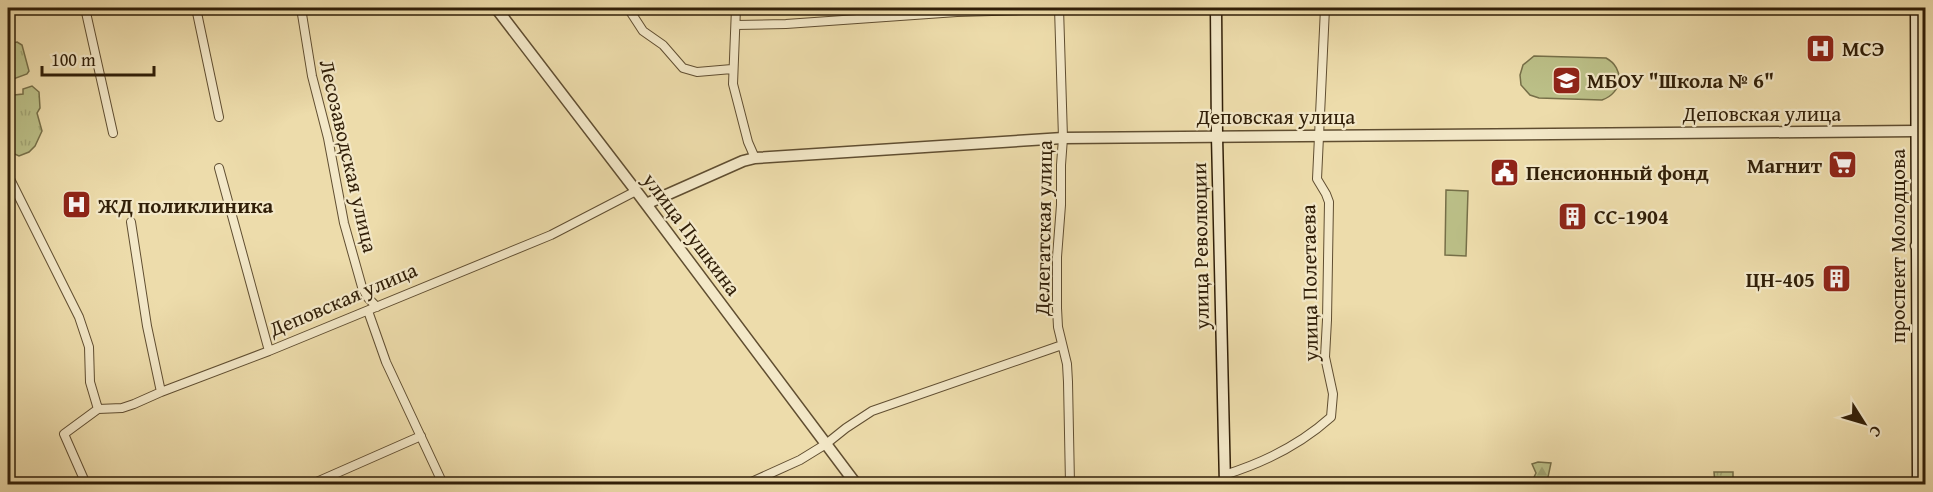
<svg xmlns="http://www.w3.org/2000/svg" width="1933" height="492" viewBox="0 0 1933 492" font-family="'Gentium Book Plus',serif">
	<style>
		.grass { fill: url(#grass-tufts); stroke: #766f48; stroke-width: 1.5 }
		.forest { fill: url(#forest-firs); stroke: #766f48; stroke-width: 1.5 }
		.pitch { fill: #bbbf87; stroke: #766f48; stroke-width: 1.5 }
		.lines { fill: none; stroke-linecap: round; stroke-linejoin: round }
		.minor-casing { stroke: #604e31; stroke-width: 10 }
		.tertiary-casing { stroke: #604e31; stroke-width: 13 }
		.secondary-casing { stroke: #311f08; stroke-width: 13 }
		.minor { stroke: #f3e8c8; stroke-width: 8 }
		.tertiary { stroke: #f3e8c8; stroke-width: 10 }
		.secondary { stroke: #f3e8c8; stroke-width: 10 }
		.labels { text-anchor: middle; dominant-baseline: central; stroke-width: 4.5; stroke-linejoin: round; paint-order: stroke }
		.poi-label { font-size: 21px; font-weight: bold; fill: #311f08; stroke: #f3e8c8; text-anchor: start }
		.street-label { font-size: 21px; fill: #311f08; stroke: #f3e8c8 }
	</style>
	<defs>
		<pattern id="grass-tufts" width="24" height="20" patternUnits="userSpaceOnUse" patternTransform="scale(1.5)"><rect width="24" height="20" fill="#bbbf87"/><path d="M3 7l-1-3M5 7V3M7 7l1-3M15 17l-1-3M17 17v-4M19 17l1-3" fill="none" stroke="#a1a473"/></pattern>
		<pattern id="forest-firs" width="22" height="20" patternUnits="userSpaceOnUse" patternTransform="scale(1.5)"><rect width="22" height="20" fill="#bbbf87"/><path d="M5 1l3.5 6h-7zM16 11l3.5 6h-7z" fill="#a1a473"/></pattern>
	</defs>
	<rect width="100%" height="100%" fill="#eddcab"/>
	<filter id="stains"><feTurbulence type="fractalNoise" baseFrequency=".00333" numOctaves="4"/><feColorMatrix values="0 0 0 0 .2 0 0 0 0 .09 0 0 0 0 .02 0 0 0 .5 -.17"/></filter>
	<radialGradient id="worn" r=".72"><stop offset=".6" stop-color="#630" stop-opacity="0"/><stop offset="1" stop-color="#630" stop-opacity=".3"/></radialGradient>
	<path class="grass" d="M17 42 22 45 29 71 27 74 8 81V44Z
		M32 86 39 92 40 108 37 113 42 131 35 146 29 152 19 156 8 151V98L10 99 14 95 23 94V89Z
		M1714 472H1733V484H1715Z"/>
	<path class="forest" d="M1538 462 1551 463 1548 477 1553 484H1512L1517 481 1533 479 1536 473 1532 464Z"/>
	<path class="pitch" d="M1534 56 1606 58C1625 68 1623 93 1602 100L1539 98 1530 95 1521 85 1520 75 1523 65Z
		M1446 190 1468 191 1466 256 1445 255Z"/>
	<g class="lines">
		<defs>
			<path id="minor" d="M85 8 113 133
				M196 8 219 117
				M301 8 312 76 328 138 344 223 362 287 368 298 377 307
				M628 8 643 31 663 45 683 68 697 72 732 69
				M736 8 733 84 748 142 755 158
				M1059 8 1063 138 1061 165V205L1057 257V308L1058 327 1067 364 1068 382 1070 484
				M736 25 786 24 957 12 1059 9
				M219 168 269 351
				M8 175 79 317 89 347 90 382 98 409
				M131 222 147 326 161 392
				M368 311 386 362 443 484
				M1224 475C1263 463 1301 444 1331 417L1333 394 1325 357 1327 320 1329 202 1326 194 1317 179 1325 8
				M86 484 64 434 98 409 122 408 134 404 161 392 269 351 551 235 636 191
				M312 484 421 436
				M747 484 800 460 826 444 846 428 872 411 1062 345"/>
			<path id="tertiary" d="M496 8 640 196 856 484
				M646 204 743 161 755 158 1063 138 1916 131
				M1916 246H1926"/>
			<path id="secondary" d="M1216 8 1217 136 1225 484
				M1916 8 1918 484"/>
		</defs>
		<use href="#minor" class="minor-casing"/>
		<use href="#tertiary" class="tertiary-casing"/>
		<use href="#secondary" class="secondary-casing"/>
		<use href="#minor" class="minor"/>
		<use href="#tertiary" class="tertiary"/>
		<use href="#secondary" class="secondary"/>
	</g>
	<defs>
		<symbol id="hospital-square" viewBox="-11 -11 22 22"><rect x="-9" y="-9" width="18" height="18" rx="4" fill="#8f2418" stroke="#f3e8c8"/><path d="M-5-5h3v3.5h4V-5h3V5h-3V1.5h-4V5h-3Z" fill="#fff"/></symbol>
		<symbol id="school-square" viewBox="-11 -11 22 22"><rect x="-9" y="-9" width="18" height="18" rx="4" fill="#8f2418" stroke="#f3e8c8"/><path d="M0-5L7-2L0 1L-7-2ZM-4 1L0 2.5L4 1V4Q0 6-4 4Z" fill="#fff"/></symbol>
		<symbol id="supermarket-square" viewBox="-11 -11 22 22"><rect x="-9" y="-9" width="18" height="18" rx="4" fill="#8f2418" stroke="#f3e8c8"/><path d="M-6-5.5h2.5l.6 2H6L4.5 2H-2.5L-4.4-4H-6ZM-1.5 3.2a1.3 1.3 0 1 0 .1 0ZM3 3.2a1.3 1.3 0 1 0 .1 0Z" fill="#fff"/></symbol>
		<symbol id="civic-square" viewBox="-11 -11 22 22"><rect x="-9" y="-9" width="18" height="18" rx="4" fill="#8f2418" stroke="#f3e8c8"/><path d="M-.6-6.5H3V-4.5H.6V-3L4-1V1h2V6H-6V1h2V-1L-.6-3ZM-1.2 2.5V6h2.4V2.5Z" fill="#fff"/></symbol>
		<symbol id="building-square" viewBox="-11 -11 22 22"><rect x="-9" y="-9" width="18" height="18" rx="4" fill="#8f2418" stroke="#f3e8c8"/><path d="M-4-6H4V6H1V3H-1V6H-4ZM-2.5-4.3h1.7v1.8h-1.7ZM.8-4.3h1.7v1.8H.8ZM-2.5-1h1.7V.8h-1.7ZM.8-1h1.7V.8H.8Z" fill="#fff"/></symbol>
	</defs>
	<g fill-rule="evenodd">
		<use href="#hospital-square" x="1804" y="32" width="33" height="33"/>
		<use href="#school-square" x="1550" y="64" width="33" height="33"/>
		<use href="#supermarket-square" x="1826" y="148" width="33" height="33"/>
		<use href="#civic-square" x="1488" y="156" width="33" height="33"/>
		<use href="#hospital-square" x="60" y="188" width="33" height="33"/>
		<use href="#building-square" x="1556" y="200" width="33" height="33"/>
		<use href="#building-square" x="1820" y="262" width="33" height="33"/>
	</g>
	<g class="labels">
		<g class="poi-label">
			<text x="1842" y="48">МСЭ</text>
			<text x="1587" y="80">МБОУ "Школа № 6"</text>
			<text x="1822" y="165" text-anchor="end">Магнит</text>
			<text x="1526" y="172">Пенсионный фонд</text>
			<text x="98" y="205">ЖД поликлиника</text>
			<text x="1594" y="216">СС-1904</text>
			<text x="1815" y="279" text-anchor="end">ЦН-405</text>
		</g>
		<g class="street-label">
			<text x="1762" y="113">Деповская улица</text>
			<text x="1276" y="116">Деповская улица</text>
			<text transform="translate(349 156) rotate(77)">Лесозаводская улица</text>
			<text transform="translate(1043 228) rotate(-89)">Делегатская улица</text>
			<text transform="translate(692 234) rotate(53)">улица Пушкина</text>
			<text transform="translate(1200 246) rotate(-91)">улица Революции</text>
			<text transform="translate(1897 246) rotate(-90)">проспект Молодцова</text>
			<text transform="translate(1309 283) rotate(-91)">улица Полетаева</text>
			<text transform="translate(343 299) rotate(-23)">Деповская улица</text>
		</g>
	</g>
	<rect width="1933" height="492" fill="none" stroke="#eddcab" stroke-width="30"/>
	<rect x="9" y="9" width="1915" height="474" fill="none" stroke="#311f08" stroke-width="3"/>
	<rect x="15" y="15" width="1903" height="462" fill="none" stroke="#311f08" stroke-width="1.5"/>
	<g transform="translate(1864 423) rotate(127)" stroke="#f3e8c8" stroke-width="4.5" paint-order="stroke">
	<path d="M0-4.5L10 22L0 15L-10 22Z" fill="#311f08"/>
	<text y="-9" font-size="16" font-weight="bold" text-anchor="middle" fill="#311f08">С</text>
	</g>
	<path d="M42 66v9h112v-9" fill="none" stroke="#311f08" stroke-width="3"/>
	<text x="51" y="66" font-size="18" fill="#311f08" stroke="#f3e8c8" stroke-width="4.5" paint-order="stroke">100 m</text>
	<rect width="100%" height="100%" filter="url(#stains)"/>
	<rect width="100%" height="100%" fill="url(#worn)"/>
</svg>
